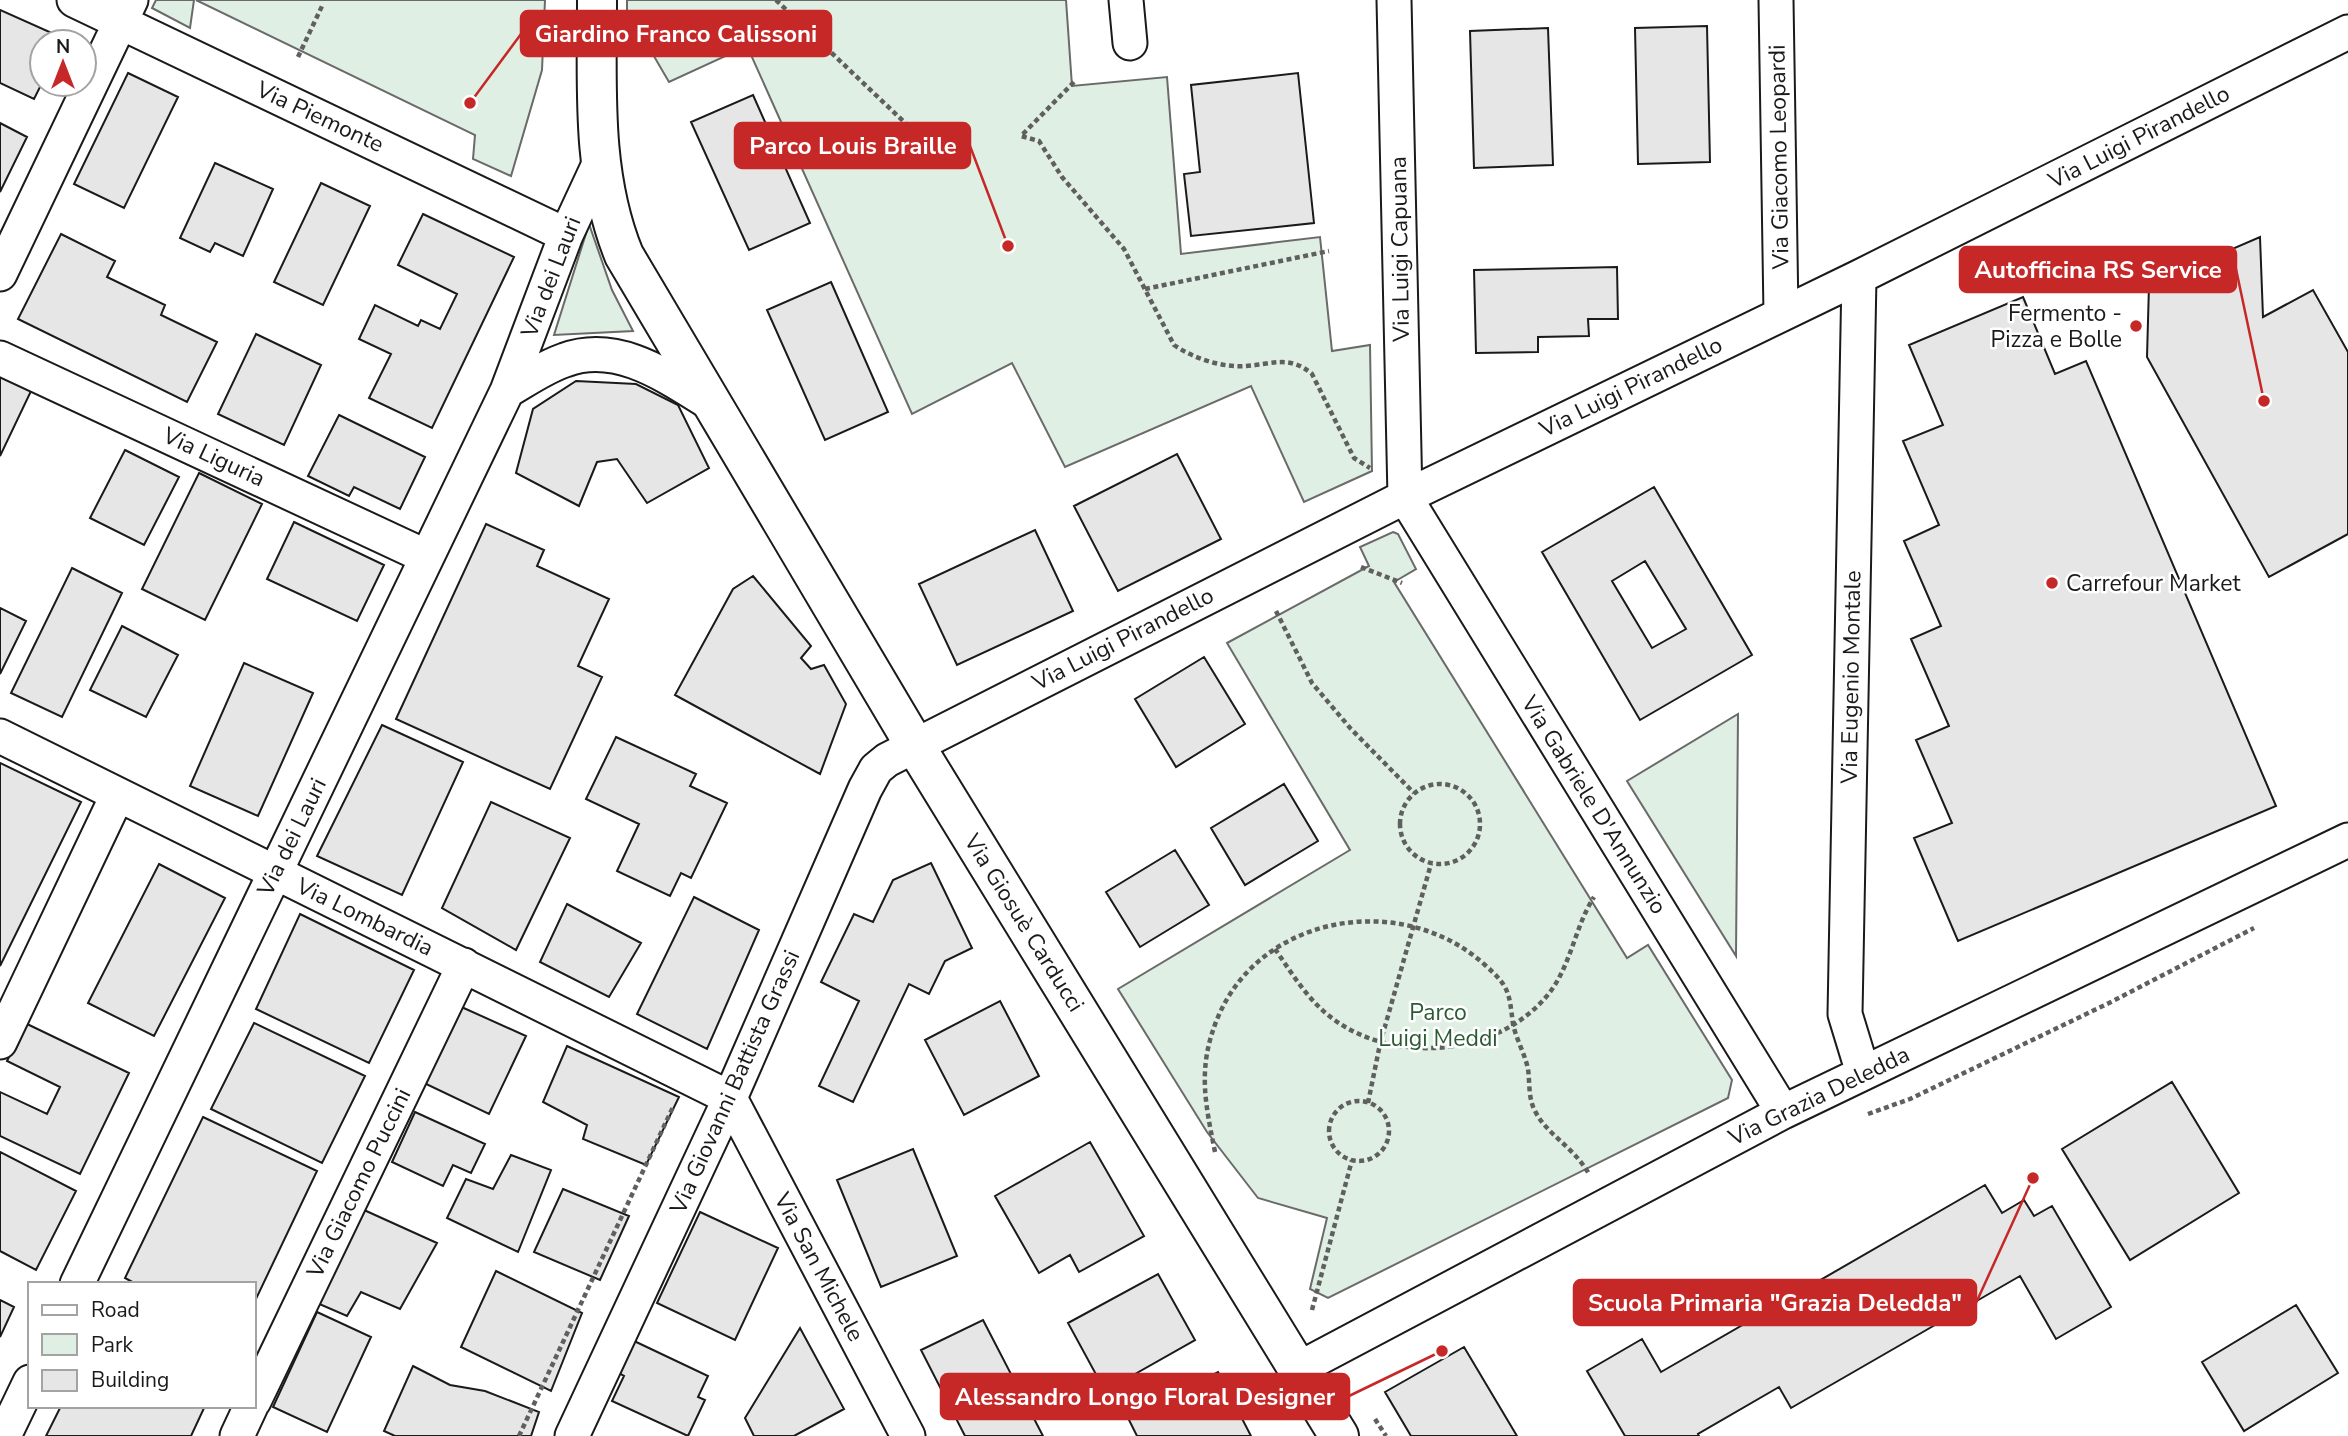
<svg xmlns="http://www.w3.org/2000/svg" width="2348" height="1436" viewBox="0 0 2348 1436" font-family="'Nunito Sans',sans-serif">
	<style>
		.green { fill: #e0efe3; stroke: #6a6a6a; stroke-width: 2 }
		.building { fill: #e6e6e6; stroke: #1a1a1a; stroke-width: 2; fill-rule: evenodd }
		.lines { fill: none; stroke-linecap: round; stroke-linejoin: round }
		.street-casing { stroke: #1a1a1a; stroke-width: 37 }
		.secondary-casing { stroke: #1a1a1a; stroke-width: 42 }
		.path { stroke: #5f5f5f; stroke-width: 4.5; stroke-dasharray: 5 3.5; stroke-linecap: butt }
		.street { stroke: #fff; stroke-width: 33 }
		.secondary { stroke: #fff; stroke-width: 38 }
		.poi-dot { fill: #c62828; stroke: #fff; stroke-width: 2.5 }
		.labels { text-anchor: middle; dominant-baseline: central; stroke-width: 5; stroke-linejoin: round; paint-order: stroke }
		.street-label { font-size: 23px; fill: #1a1a1a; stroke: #fff }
		.poi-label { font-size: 23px; fill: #1a1a1a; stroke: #fff; text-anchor: end }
		.park-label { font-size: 23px; fill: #2b5a34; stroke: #fff }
		.leader { fill: none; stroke: #c62828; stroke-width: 2.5 }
		.callout-dot { fill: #c62828; stroke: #fff; stroke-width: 2.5 }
		.callout { fill: #c62828; stroke: #c62828; stroke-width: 2.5 }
		.callout-label { font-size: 24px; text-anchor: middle; font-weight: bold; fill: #fff }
	</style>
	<rect width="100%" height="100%" fill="#fff"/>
	<path class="green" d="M156 0H194L190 28 152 8Z
		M196 0H545L542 70 511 176 473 159 475 135Z
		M627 0H1066L1072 86 1167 77 1181 254 1320 237 1332 351 1370 345 1372 471 1304 502 1251 386 1065 467 1012 363 912 414 747 46 669 82 627 10Z
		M589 224 612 290 633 331 554 335Z
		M1393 532 1398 534 1416 569 1394 582 1627 958 1648 945 1732 1080 1728 1098 1328 1298 1310 1289 1327 1218 1258 1198 1207 1132 1118 989 1350 850 1227 643 1369 566 1360 547Z
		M1738 714 1736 956 1627 781Z"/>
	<path class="building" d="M0 10 63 38 61 42H42V83L34 99 0 83Z
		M1707 26 1710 162 1638 164 1635 28Z
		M1548 28 1553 165 1474 168 1470 31Z
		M128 73 178 97 124 208 74 184Z
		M1298 73 1314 223 1191 236 1184 174 1200 172 1191 85Z
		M753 95 810 223 749 250 691 122Z
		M0 123 27 137 0 192Z
		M215 163 273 189 243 256 215 243 210 252 180 238Z
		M321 183 370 206 323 305 274 282Z
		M423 214 514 257 432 428 369 398 391 354 359 339 375 305 418 326 421 320 440 329 457 294 398 265Z
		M61 234 115 261 107 277 165 305 161 315 217 342 187 402 18 319Z
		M2260 237 2263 317 2313 290 2348 352V534L2269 577 2147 357 2149 285Z
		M1617 267 1618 319H1588L1589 336 1538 337V352L1476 353 1474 270Z
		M831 282 888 412 825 440 767 310Z
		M2023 297 2055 374 2086 361 2276 806 1958 941 1914 838 1952 823 1916 740 1949 726 1911 639 1941 626 1904 541 1939 525 1903 441 1943 425 1909 345Z
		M256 334 321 365 284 445 218 414Z
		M0 374 32 389 0 456Z
		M576 381 636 384 678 405 709 468 647 503 617 459 597 462 579 506 516 473 533 409Z
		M339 415 425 457 400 509 354 487 349 496 308 476Z
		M125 450 179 477 144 545 90 518Z
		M1177 454 1221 539 1118 591 1074 506Z
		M199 473 262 504 205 620 142 589Z
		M1654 487 1752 655 1640 720 1542 552ZM1645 561 1686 629 1652 648 1612 581Z
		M294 522 384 565 357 621 267 579Z
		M486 524 544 550 537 566 609 599 578 666 602 677 550 789 396 719Z
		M1035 530 1073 611 957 665 919 584Z
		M72 568 122 593 62 717 11 693Z
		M753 576 811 646 801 658 811 669 824 665 846 704 820 774 675 695 733 589Z
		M0 608 26 621 0 674Z
		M122 626 178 655 146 717 90 690Z
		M1204 657 1245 724 1176 767 1135 699Z
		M244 663 313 693 258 816 190 786Z
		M382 725 463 762 402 895 317 856Z
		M616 737 696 774 690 786 727 803 691 878 681 873 670 896 617 871 639 824 586 799Z
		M0 763 81 802 0 966Z
		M1284 784 1318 841 1245 885 1211 828Z
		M491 802 570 838 516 950 442 908Z
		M1175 850 1209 905 1140 947 1106 892Z
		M931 863 972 948 945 961 929 994 909 984 853 1102 819 1086 859 1001 821 982 854 914 873 922 893 880Z
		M159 864 225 898 154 1036 88 1003Z
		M694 897 759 930 707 1049 637 1014Z
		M567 904 641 943 609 997 540 962Z
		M300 914 414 970 369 1063 256 1009Z
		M1000 1001 1039 1076 964 1115 925 1040Z
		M457 1005 526 1036 489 1114 424 1083Z
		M25 1023 129 1073 80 1174 0 1136V1092L47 1114 60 1087 7 1061Z
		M254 1023 365 1076 322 1163 211 1109Z
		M567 1046 679 1097 646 1165 583 1139 587 1125 543 1102Z
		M2172 1082 2239 1193 2130 1260 2062 1149Z
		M415 1112 485 1144 471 1173 453 1165 443 1186 392 1162Z
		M203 1117 317 1171 254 1303V1284H136L125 1278Z
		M1090 1142 1144 1236 1079 1272 1070 1255 1039 1273 995 1196Z
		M913 1149 957 1256 881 1287 837 1180Z
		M0 1152 76 1191 36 1270 0 1251Z
		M511 1155 551 1170 518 1252 447 1218 466 1179 493 1189Z
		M1985 1185 2002 1213 2024 1200 2034 1216 2052 1206 2111 1307 2056 1339 2020 1276 1791 1408 1779 1387 1698 1434 1699 1436H1625L1587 1371 1642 1339 1661 1372Z
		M563 1189 629 1216 600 1280 534 1252Z
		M364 1210 437 1243 400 1309 361 1292 347 1316 317 1303Z
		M700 1212 778 1248 735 1340 657 1303Z
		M496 1271 582 1313 551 1391 461 1347Z
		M1158 1274 1195 1340 1105 1391 1068 1323Z
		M0 1300 14 1307 0 1337Z
		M2296 1305 2338 1373 2244 1431 2202 1362Z
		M317 1312 371 1337 327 1432 273 1407Z
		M983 1320 1043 1436H965L921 1350Z
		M800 1328 844 1409 794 1436H754L745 1418Z
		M632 1340 708 1376 698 1397 705 1400 688 1436 612 1401 624 1376 617 1372Z
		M1464 1347 1517 1436H1411L1385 1392Z
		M413 1366 450 1385 485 1391 539 1412 531 1436H395L384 1431Z
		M1218 1372 1251 1436H1137L1128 1418Z
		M61 1406H205L191 1436H46Z"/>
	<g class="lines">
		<defs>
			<path id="street" d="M74 0 566 235
				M1126 0 1130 43
				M1394 0 1405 497 1783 1112
				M1776 0 1781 314
				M0 274 131 0
				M1859 277 1845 1014 1863 1073
				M0 358 427 557
				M507 391C526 380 544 367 565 360 620 340 670 379 715 406
				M0 736 730 1098
				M0 1042 117 796
				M730 1098 908 1436
				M77 1284 507 391 566 235 599 164
				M1298 1369 1783 1112 2348 840
				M254 1401 464 965
				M4 1436 30 1382
				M237 1436 251 1406
				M572 1436 730 1098 865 789 876 769 887 760 1405 497 1859 277 2348 32"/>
			<path id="secondary" d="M597 0C597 87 591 174 624 255L914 744 1339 1436"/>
		</defs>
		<use href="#street" class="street-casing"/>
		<use href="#secondary" class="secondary-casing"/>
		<path class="path" d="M776 0 922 139
			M298 57 323 4
			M1074 82 1021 136 1039 141 1062 177 1124 249 1174 345C1193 358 1222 368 1246 366 1273 364 1290 355 1312 374L1354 458 1370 468
			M1145 289 1329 251
			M1361 567 1402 583
			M1276 611 1312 683 1351 729 1414 793
			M1400 824a40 40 0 1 1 80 0a40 40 0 1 1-80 0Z
			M1275 949C1291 972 1306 997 1328 1015 1389 1065 1494 1058 1546 997 1571 968 1574 928 1594 897
			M1329 1131a30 30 0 1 1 60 0a30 30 0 1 1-60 0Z
			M1368 1103 1380 1044 1431 864
			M1868 1114 1910 1099 2109 1003 2254 928
			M1215 1152C1205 1102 1197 1067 1218 1017 1262 913 1404 891 1485 965 1510 987 1509 993 1513 1024 1516 1039 1525 1054 1528 1069 1530 1083 1528 1098 1535 1111 1547 1135 1573 1146 1589 1174
			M1312 1310 1352 1160
			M1375 1419 1386 1436
			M519 1436 673 1107"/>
		<use href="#street" class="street"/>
		<use href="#secondary" class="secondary"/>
	</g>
	<g class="poi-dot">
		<circle cx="2136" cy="326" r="7"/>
		<circle cx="2052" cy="583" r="7"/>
	</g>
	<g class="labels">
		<g class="street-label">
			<text transform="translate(320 117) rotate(25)">Via Piemonte</text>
			<text transform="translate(2139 137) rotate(-27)">Via Luigi Pirandello</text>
			<text transform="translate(1779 157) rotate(-91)">Via Giacomo Leopardi</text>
			<text transform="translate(1400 249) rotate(-91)">Via Luigi Capuana</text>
			<text transform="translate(551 277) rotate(-69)">Via dei Lauri</text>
			<text transform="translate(1631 387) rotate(-26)">Via Luigi Pirandello</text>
			<text transform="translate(214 457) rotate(25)">Via Liguria</text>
			<text transform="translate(1123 639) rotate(-27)">Via Luigi Pirandello</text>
			<text transform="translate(1851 677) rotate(-89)">Via Eugenio Montale</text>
			<text transform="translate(1594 805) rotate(58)">Via Gabriele D'Annunzio</text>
			<text transform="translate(292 837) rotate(-64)">Via dei Lauri</text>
			<text transform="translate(365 917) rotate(26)">Via Lombardia</text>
			<text transform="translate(1024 923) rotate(58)">Via Giosuè Carducci</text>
			<text transform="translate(735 1082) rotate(-66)">Via Giovanni Battista Grassi</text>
			<text transform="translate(1819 1096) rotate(-26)">Via Grazia Deledda</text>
			<text transform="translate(359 1183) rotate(-64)">Via Giacomo Puccini</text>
			<text transform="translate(819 1267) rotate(62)">Via San Michele</text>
		</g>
		<g class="poi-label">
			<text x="2122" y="313">Fermento -<tspan x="2122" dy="26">Pizza e Bolle</tspan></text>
			<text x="2066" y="583" text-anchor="start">Carrefour Market</text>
		</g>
		<g class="park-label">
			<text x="1438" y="1012">Parco<tspan x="1438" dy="26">Luigi Meddi</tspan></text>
		</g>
	</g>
	<path class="leader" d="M470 103L521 34M1008 246L970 146M2264 401L2236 269M2033 1178L1976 1303M1442 1351L1349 1396"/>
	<g class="callout-dot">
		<circle cx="470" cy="103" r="7"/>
		<circle cx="1008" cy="246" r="7"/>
		<circle cx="2264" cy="401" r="7"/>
		<circle cx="2033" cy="1178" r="7"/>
		<circle cx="1442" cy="1351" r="7"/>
	</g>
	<g class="callout">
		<rect x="521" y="11" width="310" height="45" rx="7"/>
		<rect x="735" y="123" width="235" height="45" rx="7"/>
		<rect x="1960" y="247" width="276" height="45" rx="7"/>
		<rect x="1574" y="1280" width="402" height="45" rx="7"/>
		<rect x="941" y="1374" width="408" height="45" rx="7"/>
	</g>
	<g class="callout-label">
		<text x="676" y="42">Giardino Franco Calissoni</text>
		<text x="853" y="154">Parco Louis Braille</text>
		<text x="2098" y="278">Autofficina RS Service</text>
		<text x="1775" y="1311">Scuola Primaria "Grazia Deledda"</text>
		<text x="1145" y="1405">Alessandro Longo Floral Designer</text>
	</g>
	<rect x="28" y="1282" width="228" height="126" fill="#ffffff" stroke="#a3a3a3" stroke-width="2"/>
	<rect x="42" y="1305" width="35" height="10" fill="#ffffff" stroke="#a3a3a3" stroke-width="2"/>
	<text x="91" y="1317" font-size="21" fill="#1a1a1a">Road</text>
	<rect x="42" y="1334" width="35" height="21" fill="#e0efe3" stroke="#a3a3a3" stroke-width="2"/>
	<text x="91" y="1352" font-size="21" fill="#1a1a1a">Park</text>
	<rect x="42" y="1370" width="35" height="21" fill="#e6e6e6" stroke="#a3a3a3" stroke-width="2"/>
	<text x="91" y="1387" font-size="21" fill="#1a1a1a">Building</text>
	<g transform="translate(63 63)"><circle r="33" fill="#ffffff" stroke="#a3a3a3" stroke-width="2"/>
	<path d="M0-5L12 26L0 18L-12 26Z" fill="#c62828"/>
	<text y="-10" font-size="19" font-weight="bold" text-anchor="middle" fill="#1a1a1a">N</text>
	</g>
</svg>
